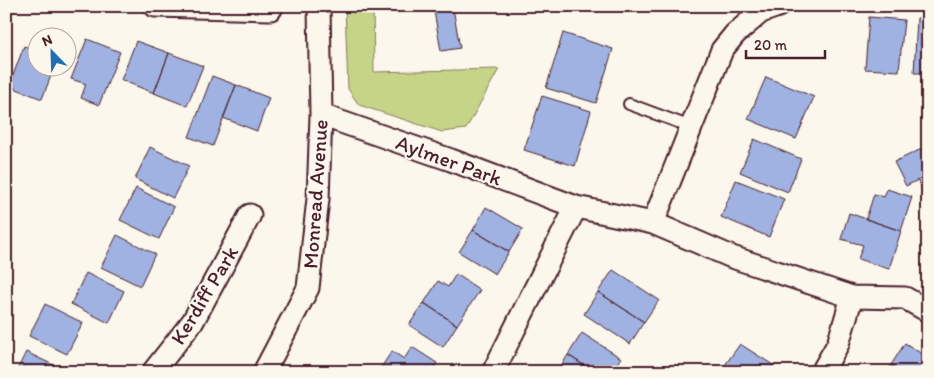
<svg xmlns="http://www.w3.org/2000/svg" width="934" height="378" viewBox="0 0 934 378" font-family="Itim,sans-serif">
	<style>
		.green { fill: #c6d488; stroke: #887a5a }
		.building { fill: #a0b2e1; stroke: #4a1f2b }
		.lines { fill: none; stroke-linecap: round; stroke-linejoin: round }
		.lane-casing { stroke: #4a1f2b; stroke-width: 14 }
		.street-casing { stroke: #4a1f2b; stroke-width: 25 }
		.lane { stroke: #fbf7ec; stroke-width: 10 }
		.street { stroke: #fbf7ec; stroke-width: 21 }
		.labels { text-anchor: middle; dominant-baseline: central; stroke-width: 4.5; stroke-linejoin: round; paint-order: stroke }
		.street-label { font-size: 21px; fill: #4a1f2b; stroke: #fbf7ec }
	</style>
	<rect width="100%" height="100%" fill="#fbf7ec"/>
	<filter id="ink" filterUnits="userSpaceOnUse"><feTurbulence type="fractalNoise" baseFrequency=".02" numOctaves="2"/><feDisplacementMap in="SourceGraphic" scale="10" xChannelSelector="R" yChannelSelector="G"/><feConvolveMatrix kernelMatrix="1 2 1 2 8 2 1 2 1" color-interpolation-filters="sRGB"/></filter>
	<g filter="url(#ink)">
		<path class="green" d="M345 6H373L374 72 499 69 466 129 442 132 359 105 348 89Z"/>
		<path class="building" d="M453 8 460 48 441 51 434 11Z
			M869 17 904 20 899 71 865 69Z
			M917 18 928 19V73H914Z
			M563 33 613 49 596 103 546 88Z
			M87 39 120 52 99 105 81 98 86 84 71 79Z
			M136 41 169 53 154 93 121 80Z
			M24 46 38 51V68H54L42 99 9 86Z
			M169 53 203 66 187 106 154 93Z
			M212 76 236 85 213 146 189 137Z
			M766 77 814 97 796 139 748 119Z
			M236 85 269 98 257 131 223 118Z
			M542 96 591 111 575 166 524 150Z
			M754 139 801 159 788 192 740 172Z
			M928 146V188L923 191 918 180 906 186 894 162Z
			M150 147 189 166 173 198 135 179Z
			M736 180 784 199 769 237 721 217Z
			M136 188 174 207 159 239 120 220Z
			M887 189 912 197 901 231 866 219 874 194 884 197Z
			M486 207 523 229 509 252 473 230Z
			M849 213 901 231 889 269 858 259 863 245 841 239Z
			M473 230 509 252 495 274 459 252Z
			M117 235 155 254 140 286 101 267Z
			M613 270 659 300 644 322 598 292Z
			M86 273 124 291 109 323 71 304Z
			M456 274 480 290 457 325 424 303 438 281 448 287Z
			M598 292 644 322 630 344 584 314Z
			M424 303 457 325 443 347 409 325Z
			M45 304 83 323 67 354 29 336Z
			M582 333 621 358 612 372H594L568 355Z
			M905 343 928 358V372H901L891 365Z
			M740 344 773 365 769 372H735L725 365Z
			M412 347 437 363 431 372H378L392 351 404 359Z
			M26 352 64 370V372H16Z
			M568 355 594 372H557Z
			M725 365 735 372H721Z
			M891 365 901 372H886Z"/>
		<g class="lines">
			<defs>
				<path id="lane" d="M629 104 691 127"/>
				<path id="street" d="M155 6 271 9
					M321 115 451 160 576 207 653 223 732 257 852 297 905 298 928 311
					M653 223 722 50 735 34 761 12 778 6
					M153 372 193 321 250 215
					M264 372 308 288 318 199 321 115 319 6
					M493 372 576 207
					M822 372 838 344 852 297"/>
			</defs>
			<use href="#lane" class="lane-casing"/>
			<use href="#street" class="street-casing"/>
			<use href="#lane" class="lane"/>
			<use href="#street" class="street"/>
		</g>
	</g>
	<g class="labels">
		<g class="street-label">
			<text transform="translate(449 160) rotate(20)">Aylmer Park</text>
			<text transform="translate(315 194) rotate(-86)">Monread Avenue</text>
			<text transform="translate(204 295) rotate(-59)">Kerdiff Park</text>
		</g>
	</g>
	<rect width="934" height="378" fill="none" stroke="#fbf7ec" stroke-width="25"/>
	<rect x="12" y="12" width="909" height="353" fill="none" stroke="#4a1f2b" stroke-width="2" filter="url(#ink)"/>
	<g transform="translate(52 52) rotate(337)"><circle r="24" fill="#fbf7ec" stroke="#b4a19f"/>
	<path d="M0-4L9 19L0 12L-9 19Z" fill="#1f6fb2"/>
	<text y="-8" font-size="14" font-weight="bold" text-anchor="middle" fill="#4a1f2b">N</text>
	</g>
	<path d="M746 50v8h79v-8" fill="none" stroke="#4a1f2b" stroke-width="2.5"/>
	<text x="754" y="50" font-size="15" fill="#4a1f2b" stroke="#fbf7ec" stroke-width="4" paint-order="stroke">20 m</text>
</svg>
